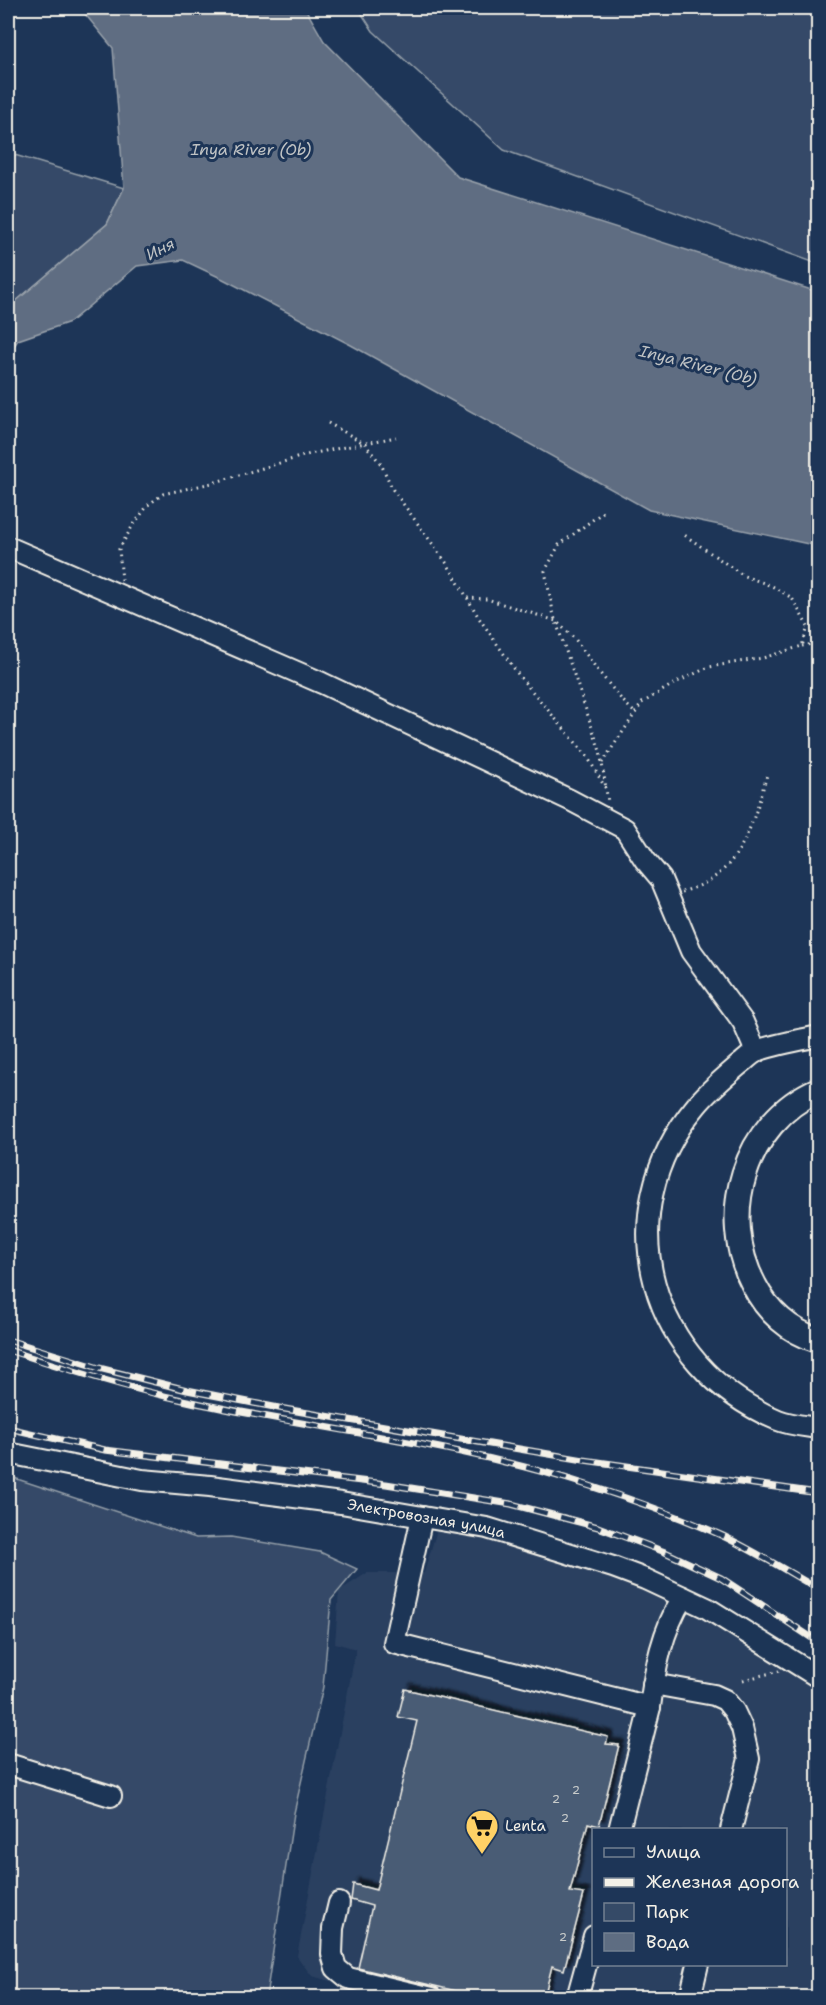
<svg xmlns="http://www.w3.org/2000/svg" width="826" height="2005" viewBox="0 0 826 2005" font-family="'Shantell Sans',sans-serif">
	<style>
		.built { fill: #2a4060; fill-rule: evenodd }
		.green { fill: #354a67; stroke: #949ea8; stroke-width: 1.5 }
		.water { fill: #5e6d82; stroke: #9aa2ab; stroke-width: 1.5 }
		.building { fill: #485b74; stroke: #f4f1e8; stroke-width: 1.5; filter: url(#shadow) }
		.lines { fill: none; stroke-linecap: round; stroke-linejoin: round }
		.minor-casing { stroke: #f4f1e8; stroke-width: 24 }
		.major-casing { stroke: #f4f1e8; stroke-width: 28 }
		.path { stroke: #f4f1e8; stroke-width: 3; stroke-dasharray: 1.5 4.5; stroke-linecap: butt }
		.minor { stroke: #1d3557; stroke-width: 20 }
		.major { stroke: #1d3557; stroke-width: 24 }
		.rail-casing { stroke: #f4f1e8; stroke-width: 7 }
		.rail { stroke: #1d3557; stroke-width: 4.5; stroke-dasharray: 14; stroke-linecap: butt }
		.labels { text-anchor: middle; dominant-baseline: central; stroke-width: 6; stroke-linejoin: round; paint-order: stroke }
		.number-label { font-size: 12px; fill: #c9cccb }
		.street-label { font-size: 15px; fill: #f4f1e8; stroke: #1d3557 }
		.poi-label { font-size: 15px; fill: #f4f1e8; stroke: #1d3557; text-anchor: start }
		.water-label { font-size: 16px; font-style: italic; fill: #c0c3c4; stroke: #1d3557 }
	</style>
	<defs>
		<filter id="shadow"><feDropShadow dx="5.5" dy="-5.5" stdDeviation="1.5" flood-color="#0009"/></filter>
	</defs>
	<rect width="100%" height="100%" fill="#1d3557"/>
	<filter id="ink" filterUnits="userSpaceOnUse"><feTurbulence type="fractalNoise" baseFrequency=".0167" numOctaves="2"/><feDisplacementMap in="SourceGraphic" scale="12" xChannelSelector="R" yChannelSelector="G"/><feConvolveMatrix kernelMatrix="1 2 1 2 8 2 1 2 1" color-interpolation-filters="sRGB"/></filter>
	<g filter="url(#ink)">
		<path class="built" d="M440 1520 613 1567 818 1677V1997H388L312 1976 304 1966 297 1956 356 1649 335 1643 339 1591 367 1573H424ZM594 1830H786V1964H594Z"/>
		<path class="green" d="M358 8H818V264L504 150 373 31Z
			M8 153 124 188 107 224 8 308Z
			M8 1476 196 1538 231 1537 320 1552 357 1569 331 1600 323 1687 294 1813 266 1997H8Z"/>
		<path class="water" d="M80 8H305L324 41 458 177 818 292V546L649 510 351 345 223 279 183 260 137 266 70 322 18 340 8 355V308L107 224 124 188 113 48Z"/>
		<path class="building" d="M405 1689 608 1737 606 1744 619 1745 599 1826 588 1823 570 1892 584 1894 564 1970 552 1966 544 1998H486L358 1968 372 1906 351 1900 353 1884 376 1890 417 1721 398 1717Z"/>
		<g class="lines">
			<defs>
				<g id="minor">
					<path d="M8 547 322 683 570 800 625 829 645 860 661 879 691 951 743 1022 756 1052"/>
					<path d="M818 1036C801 1040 772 1045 757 1051 751 1054 745 1061 739 1065 724 1078 709 1090 696 1106 605 1215 650 1367 778 1420 790 1425 806 1426 818 1428"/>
					<path id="s1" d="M8 1453 142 1480 210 1486 341 1503 487 1528 613 1567 645 1579 707 1608 818 1677"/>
					<path d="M422 1517 394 1643 650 1707C655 1668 662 1631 683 1597"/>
					<path d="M653 1684 714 1695 725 1700 734 1711 742 1728 749 1759 731 1830"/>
					<path d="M8 1764 111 1796"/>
					<path d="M619 1830 650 1707"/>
					<path d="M339 1903 333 1928 332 1954 336 1968 348 1978 432 1998"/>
					<path d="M577 1998 594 1936"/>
					<path d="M690 1998 698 1964"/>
				</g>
				<path id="major" d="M818 1090C744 1122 717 1216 754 1285 767 1311 790 1332 818 1340"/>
			</defs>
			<use href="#minor" class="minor-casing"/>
			<use href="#major" class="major-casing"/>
			<path class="path" d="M328 423 364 443 381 464 393 490 448 565 479 618 520 677 587 756 606 789 608 802
				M603 512 559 545 545 571 554 616 600 751 606 788
				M122 580 119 549 132 527 148 505 163 494 212 483 310 454 396 437
				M467 598 487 599 556 621 575 639 599 672 622 700 635 713
				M802 646 818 643
				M602 763 642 703 675 683 709 667 763 658 802 646 808 627 792 598 772 586 744 576 683 534
				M682 892C690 889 698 887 705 883 746 861 755 813 768 772
				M743 1680 779 1671"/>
			<use href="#minor" class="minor"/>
			<use href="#major" class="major"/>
			<defs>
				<path id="rail" d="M8 1340 99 1368 187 1390 279 1408 584 1460 818 1493
					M8 1350C67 1369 126 1388 187 1401 320 1430 457 1443 587 1485 633 1500 679 1516 723 1536 756 1552 787 1571 818 1589
					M8 1428 105 1450 386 1484 511 1504 598 1527 665 1552 721 1578 818 1642"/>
			</defs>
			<use href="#rail" class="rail-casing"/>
			<use href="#rail" class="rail"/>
		</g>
	</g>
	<defs>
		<symbol id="supermarket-pin" viewBox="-11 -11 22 30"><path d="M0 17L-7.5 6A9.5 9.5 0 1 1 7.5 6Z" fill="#ffd166" stroke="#1d3557"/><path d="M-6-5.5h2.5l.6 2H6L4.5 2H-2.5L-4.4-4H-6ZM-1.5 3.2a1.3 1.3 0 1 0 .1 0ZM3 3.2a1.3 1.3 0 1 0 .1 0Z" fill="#111"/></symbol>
	</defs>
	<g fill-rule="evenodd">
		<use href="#supermarket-pin" x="463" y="1807" width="38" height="52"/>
	</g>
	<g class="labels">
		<g class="number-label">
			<text x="576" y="1790">2</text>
			<text x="556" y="1799">2</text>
			<text x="565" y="1818">2</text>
			<text x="563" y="1937">2</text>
		</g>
		<g class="street-label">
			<text stroke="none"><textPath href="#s1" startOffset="424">Электровозная улица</textPath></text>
		</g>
		<g class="poi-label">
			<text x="505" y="1826">Lenta</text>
		</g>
		<g class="water-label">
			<text x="251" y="149">Inya River (Ob)</text>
			<text transform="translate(160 249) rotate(-27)">Иня</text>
			<text transform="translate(698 365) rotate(14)">Inya River (Ob)</text>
		</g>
	</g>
	<rect width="826" height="2005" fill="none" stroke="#1d3557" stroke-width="30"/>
	<rect x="15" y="15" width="796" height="1975" fill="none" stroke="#f4f1e8" stroke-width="2" filter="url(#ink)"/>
	<rect x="592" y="1828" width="195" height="138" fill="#1d3557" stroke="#738091" stroke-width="1.5"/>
	<rect x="604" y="1848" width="30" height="9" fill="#1d3557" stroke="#738091" stroke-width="1.5"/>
	<text x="646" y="1858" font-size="18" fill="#f4f1e8">Улица</text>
	<rect x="604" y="1878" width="30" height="9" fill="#f4f1e8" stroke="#738091" stroke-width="1.5"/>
	<text x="646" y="1888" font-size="18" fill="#f4f1e8">Железная дорога</text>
	<rect x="604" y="1903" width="30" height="18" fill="#354a67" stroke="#738091" stroke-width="1.5"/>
	<text x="646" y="1918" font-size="18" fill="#f4f1e8">Парк</text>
	<rect x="604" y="1933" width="30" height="18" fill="#5e6d82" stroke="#738091" stroke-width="1.5"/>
	<text x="646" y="1948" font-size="18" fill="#f4f1e8">Вода</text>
</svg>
